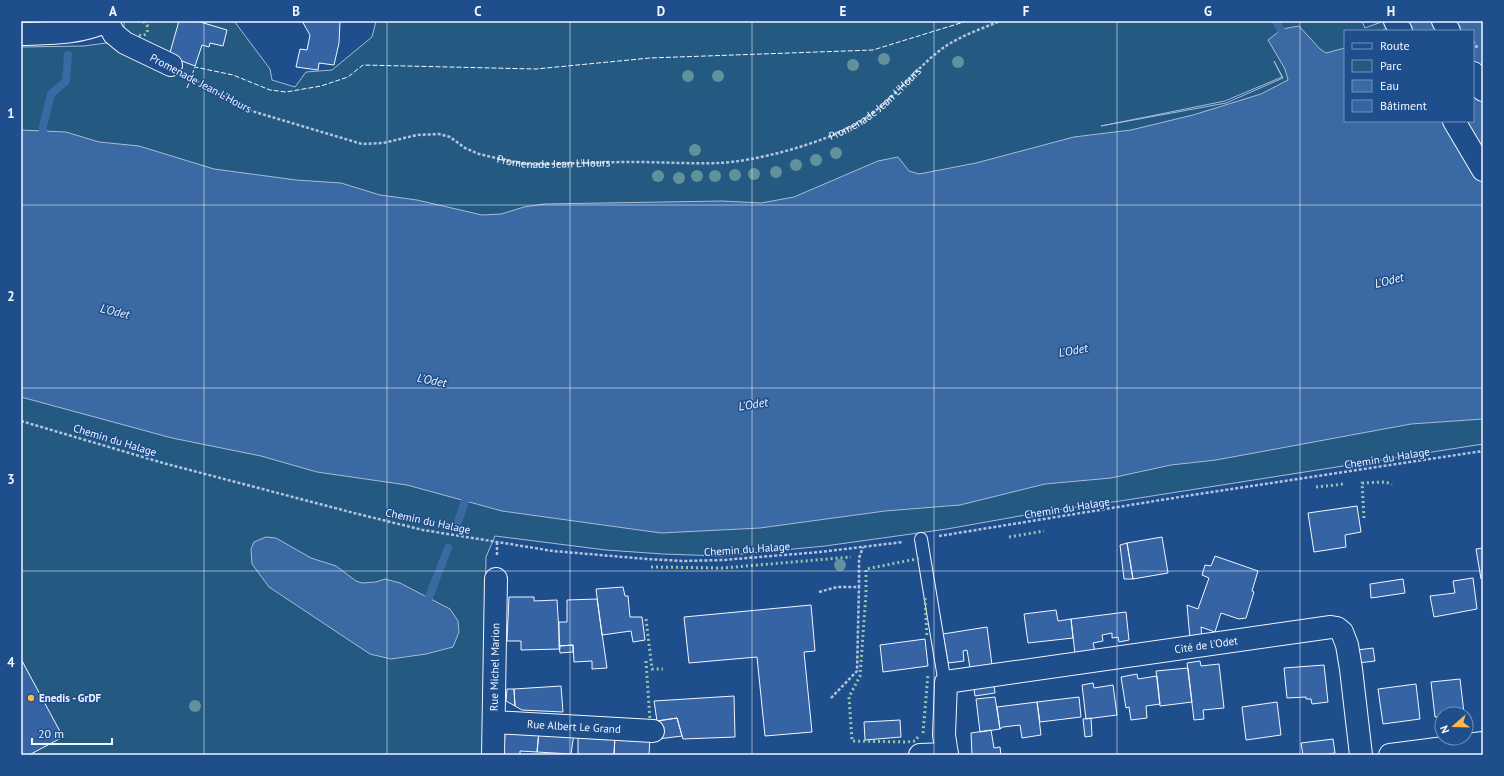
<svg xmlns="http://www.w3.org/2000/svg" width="1504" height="776" viewBox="0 0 1504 776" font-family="'PT Sans',sans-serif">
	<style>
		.green { fill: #245a82; stroke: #a8bbd7; fill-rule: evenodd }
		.water { fill: #3b69a3; stroke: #a8bbd7 }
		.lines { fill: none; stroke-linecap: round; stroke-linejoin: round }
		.stream { stroke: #3b69a3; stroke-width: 8 }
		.building { fill: #3563a3; stroke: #f2f6ff }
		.lane-casing { stroke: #f2f6ff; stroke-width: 14 }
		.street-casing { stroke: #f2f6ff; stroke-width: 24 }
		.primary-casing { stroke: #f2f6ff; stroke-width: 24 }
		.path { stroke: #b3c4dc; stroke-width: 2.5; stroke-dasharray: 3 2; stroke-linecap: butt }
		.lane { stroke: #1f4e8c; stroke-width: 12 }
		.street { stroke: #1f4e8c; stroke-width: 22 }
		.primary { stroke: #1f4e8c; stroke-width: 22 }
		.hedge { stroke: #97c8a6; stroke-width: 3; stroke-dasharray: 2 3; stroke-linecap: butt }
		.fence { stroke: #f2f6ff; stroke-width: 1; stroke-dasharray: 5 2; stroke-linecap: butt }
		.tree { fill: #61919a }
		.grid { fill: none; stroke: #f2f6ff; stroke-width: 1; stroke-opacity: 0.55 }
		.poi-dot { fill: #ffb74d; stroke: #1f4e8c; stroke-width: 1.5 }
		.labels { text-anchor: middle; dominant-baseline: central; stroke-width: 3; stroke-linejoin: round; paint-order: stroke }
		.street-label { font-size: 11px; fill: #f2f6ff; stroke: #1f4e8c }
		.poi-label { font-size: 11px; font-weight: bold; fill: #f2f6ff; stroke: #1f4e8c; text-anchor: start }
		.water-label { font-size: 12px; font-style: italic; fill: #f2f6ff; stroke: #1f4e8c }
		.neatline { fill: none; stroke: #f2f6ff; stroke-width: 1.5 }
		.grid-label { font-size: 13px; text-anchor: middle; font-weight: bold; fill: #f2f6ff }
	</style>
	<rect width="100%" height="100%" fill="#1f4e8c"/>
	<path class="green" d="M124 21H234L270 69 272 80 295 87 306 72 332 70 372 37 376 21H1362L1365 28 1384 21H1481L1483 24V172L1157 281 21 201V47L84 46 106 43 119 48 124 33ZM1345 31H1473V121H1345ZM1274 61 1283 78 1226 103 1101 126 1225 101 1282 77Z
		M1483 337V444L1120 501 1042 512 947 529 825 546 721 556 663 554 606 550 495 536 486 557 483 755H21V352Z"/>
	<path class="water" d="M1402 21H1483V419L1411 424 1216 460 1171 465 1111 478 1045 484 960 505 885 511 760 528 661 533 502 511 407 485 317 472 261 456 172 438 21 397V130L66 132 99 142 139 146 214 169 296 180 341 183 380 195 417 200 482 215 501 214 524 207 544 204 722 201 761 203 794 197 878 161 898 157 909 171 919 174 976 163 1074 137 1131 130 1193 115 1261 94 1288 80 1285 69 1268 40 1282 29 1299 26 1320 49 1326 53 1345 48V121H1473V31H1381Z
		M266 537 276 538 311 558 336 566 356 581 362 583 376 582 385 579 400 583 450 609 458 621 459 632 453 647 426 654 391 659 370 654 269 587 252 564 251 549 254 542Z"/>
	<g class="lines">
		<path class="stream" d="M1276 21 1286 40
			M46 141 43 134V126L51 94 66 81 68 55
			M458 522 468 492
			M429 597 448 548"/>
	</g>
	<path class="building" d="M179 21H197L227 30 223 46 210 43 209 47 202 45 195 66 169 56Z
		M302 21H340L339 43 334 65 319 63 318 70 296 67 300 49 307 50 310 35Z
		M1357 506 1361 532 1345 535 1346 547 1314 552 1308 513Z
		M1162 537 1168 573 1133 579 1127 543Z
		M1127 543 1133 579H1124L1120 545Z
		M1483 548V578L1481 579 1476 549Z
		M1215 556 1258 571 1252 591 1254 592 1246 618 1239 619 1221 613 1215 632 1201 627 1202 637 1190 639 1187 605 1198 609 1209 578 1202 575 1205 565 1211 566Z
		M1473 578 1477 609 1434 617 1430 596 1455 593 1453 581Z
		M1403 579 1405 593 1371 598 1370 584Z
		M623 587 625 596H628L630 617H642L645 640 633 642 631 631 602 635 596 589Z
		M509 597H534V601L557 600 560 649 521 650V641H507Z
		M597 599 607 668 592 669V661L574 662 573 645 559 646V622H567V600Z
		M811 605 815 651 804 652 812 732 765 736 757 657 689 663 684 617Z
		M1056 610 1058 621 1071 619 1073 638 1028 643 1024 614Z
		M1126 612 1129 640 1119 642 1118 637 1112 638V633L1102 635 1103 641 1093 643 1095 651 1075 654 1071 619Z
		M987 627 992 665 970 668 967 650 963 651 964 661 948 663 943 634Z
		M925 639 928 666 883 672 880 645Z
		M573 645V652L560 653 559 646Z
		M1373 648 1375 661 1358 663 1357 650Z
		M21 659 63 737 29 755H23L21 751Z
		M1200 661 1201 666 1219 664 1224 708 1203 710 1204 719 1194 720 1187 663Z
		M1324 665 1328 702 1312 704 1311 699H1306V697L1287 698 1284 668Z
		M1188 668 1192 702 1160 706 1156 671Z
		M1137 674 1138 679 1157 676 1160 704 1146 706 1147 718 1131 720 1129 707 1126 708 1121 677Z
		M1460 679 1464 713 1442 714V716L1435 717 1431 682Z
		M1093 683 1094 688 1113 685 1117 715 1086 719 1082 685Z
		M1416 684 1420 719 1383 724 1378 689Z
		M994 685 995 693 975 696 974 688Z
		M561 686 563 712 522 710 515 706 514 689Z
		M507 689H514L515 706 506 701Z
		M734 696 735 737 683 739 677 718 657 721 654 701Z
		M995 697 1000 729 980 732 976 699Z
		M1079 697 1081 717 1040 722 1037 702Z
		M1037 702 1041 735 1022 738 1020 725 1003 727 1000 729 997 707Z
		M1277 702 1281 735 1246 740 1242 707Z
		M677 718 682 736 658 739 657 721Z
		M1091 718 1092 736 1085 737 1083 719Z
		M900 720 901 737 865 740 864 722Z
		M505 730 539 731 537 752 520 751V755H504Z
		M991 730 994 748 1000 747 1001 755H972L971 733Z
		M539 731 574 733 571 754 537 752Z
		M578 733 615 735 614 755H578Z
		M615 735 650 737 649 755H614Z
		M1333 739 1335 753 1321 755H1303L1301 743Z"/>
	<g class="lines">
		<defs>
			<path id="lane" d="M921 539 943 672 946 682"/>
			<g id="street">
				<path d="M107 21 114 34 125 43 171 65"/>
				<path d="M21 34C52 33 78 34 107 21"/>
				<path id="s2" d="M494 722 653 731"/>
				<path id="s3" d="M493 755 496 579"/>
				<path d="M920 755 947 754"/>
				<path id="s4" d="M947 755 944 735 946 682 1331 627 1337 628 1342 632 1347 645 1351 669 1361 755"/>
				<path d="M1390 755 1483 743"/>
			</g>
			<path id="primary" d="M1395 21 1401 31
				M1443 21 1449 31
				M1473 73 1483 90
				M1454 121 1483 170"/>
		</defs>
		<use href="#lane" class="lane-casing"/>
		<use href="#street" class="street-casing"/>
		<use href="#primary" class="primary-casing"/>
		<g class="path">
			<path d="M1473 41 1478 49"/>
			<path id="s1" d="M192 78 211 90 255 112 362 144 383 143 417 135 439 134 450 137 465 148 479 154 513 162 529 164C565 164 600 162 635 162 663 162 690 164 717 163 755 162 823 143 856 124 890 105 912 71 943 48 960 36 981 29 1000 21"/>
			<path d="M21 421 163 463 354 513 423 530 553 551 647 559 684 561 723 560 820 552 903 542"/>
			<path d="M939 536 1192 495 1483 451"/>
			<path d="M497 555V543"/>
			<path d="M819 592 837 587H859V558L863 547"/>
			<path d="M831 698 857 671 859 587"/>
		</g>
		<use href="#lane" class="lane"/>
		<use href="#street" class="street"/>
		<use href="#primary" class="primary"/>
		<path class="hedge" d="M139 35 142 36C148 34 148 31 147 25L143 21
			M1316 487 1344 484
			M1364 518 1362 483 1385 482 1392 484
			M1009 537 1044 531
			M651 567 723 568 851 557
			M925 598 927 638
			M646 619 652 669H663
			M646 661 650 720
			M923 733 928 674
			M918 737 915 741 907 742 852 741 849 697 860 676 866 594V569L921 558"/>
		<path class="fence" d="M187 88 195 67 233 75 270 90 286 92 321 86 348 77 363 65 536 69 650 58 873 50 967 21"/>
	</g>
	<g class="tree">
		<circle cx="884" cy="59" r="6"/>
		<circle cx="958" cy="62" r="6"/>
		<circle cx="853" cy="65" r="6"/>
		<circle cx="688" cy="76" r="6"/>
		<circle cx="718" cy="76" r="6"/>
		<circle cx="695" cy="150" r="6"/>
		<circle cx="836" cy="153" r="6"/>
		<circle cx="816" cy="160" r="6"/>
		<circle cx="796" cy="165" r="6"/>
		<circle cx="776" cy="172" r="6"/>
		<circle cx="754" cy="174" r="6"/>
		<circle cx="735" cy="175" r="6"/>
		<circle cx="658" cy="176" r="6"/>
		<circle cx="697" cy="176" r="6"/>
		<circle cx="715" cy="176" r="6"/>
		<circle cx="679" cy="178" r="6"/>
		<circle cx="840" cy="565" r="6"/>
		<circle cx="195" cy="706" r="6"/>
	</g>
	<path class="grid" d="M204 21V755M387 21V755M570 21V755M752 21V755M934 21V755M1117 21V755M1300 21V755M21 205H1483M21 388H1483M21 571H1483"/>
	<circle class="poi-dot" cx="31" cy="698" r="4"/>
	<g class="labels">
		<g class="street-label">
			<text transform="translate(201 83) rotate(28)">Promenade Jean L'Hours</text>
			<text stroke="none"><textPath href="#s1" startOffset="718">Promenade Jean L'Hours</textPath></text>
			<text stroke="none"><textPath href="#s1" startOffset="382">Promenade Jean L'Hours</textPath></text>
			<text transform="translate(115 440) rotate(17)">Chemin du Halage</text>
			<text transform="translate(1387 458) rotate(-9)">Chemin du Halage</text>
			<text transform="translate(1067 508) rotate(-9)">Chemin du Halage</text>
			<text transform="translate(428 521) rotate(12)">Chemin du Halage</text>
			<text transform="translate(747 549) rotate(-4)">Chemin du Halage</text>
			<text stroke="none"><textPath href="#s4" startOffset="336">Cité de l'Odet</textPath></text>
			<text stroke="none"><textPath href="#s3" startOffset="88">Rue Michel Marion</textPath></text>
			<text stroke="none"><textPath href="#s2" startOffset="80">Rue Albert Le Grand</textPath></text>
		</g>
		<g class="poi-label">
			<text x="39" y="698">Enedis - GrDF</text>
		</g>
		<g class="water-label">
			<text transform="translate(1389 280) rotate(-14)">L'Odet</text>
			<text transform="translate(115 311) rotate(13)">L'Odet</text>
			<text transform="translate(1073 350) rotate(-10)">L'Odet</text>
			<text transform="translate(432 380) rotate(11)">L'Odet</text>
			<text transform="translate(753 404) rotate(-9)">L'Odet</text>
		</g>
	</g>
	<rect width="1504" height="776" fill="none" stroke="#1f4e8c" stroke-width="44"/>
	<rect x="1344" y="30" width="130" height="92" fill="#1f4e8c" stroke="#7391ba"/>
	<rect x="1352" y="43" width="20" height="6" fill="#1f4e8c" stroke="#7391ba"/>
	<text x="1380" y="50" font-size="12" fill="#f2f6ff">Route</text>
	<rect x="1352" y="60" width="20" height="12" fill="#245a82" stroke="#7391ba"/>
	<text x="1380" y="70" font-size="12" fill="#f2f6ff">Parc</text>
	<rect x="1352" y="80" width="20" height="12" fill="#3b69a3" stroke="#7391ba"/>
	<text x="1380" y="90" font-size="12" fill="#f2f6ff">Eau</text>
	<rect x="1352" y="100" width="20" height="12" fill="#3563a3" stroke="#7391ba"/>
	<text x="1380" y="110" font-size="12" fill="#f2f6ff">Bâtiment</text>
	<g transform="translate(1454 726) rotate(250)"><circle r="19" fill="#1f4e8c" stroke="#7391ba"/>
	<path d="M0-3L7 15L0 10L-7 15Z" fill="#ffb74d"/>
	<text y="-6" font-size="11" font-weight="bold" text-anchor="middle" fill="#f2f6ff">N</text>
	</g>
	<path d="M32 738v6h80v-6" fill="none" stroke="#f2f6ff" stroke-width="2"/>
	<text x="38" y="738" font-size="12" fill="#f2f6ff" stroke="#1f4e8c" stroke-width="3" paint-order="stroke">20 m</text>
	<rect x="22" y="22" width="1460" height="732" class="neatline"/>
	<g class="grid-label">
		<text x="113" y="16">A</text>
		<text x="296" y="16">B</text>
		<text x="478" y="16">C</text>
		<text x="661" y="16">D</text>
		<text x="843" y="16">E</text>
		<text x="1026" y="16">F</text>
		<text x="1208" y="16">G</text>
		<text x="1391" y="16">H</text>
		<text x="11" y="118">1</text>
		<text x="11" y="301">2</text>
		<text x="11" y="484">3</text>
		<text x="11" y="667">4</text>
	</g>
</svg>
